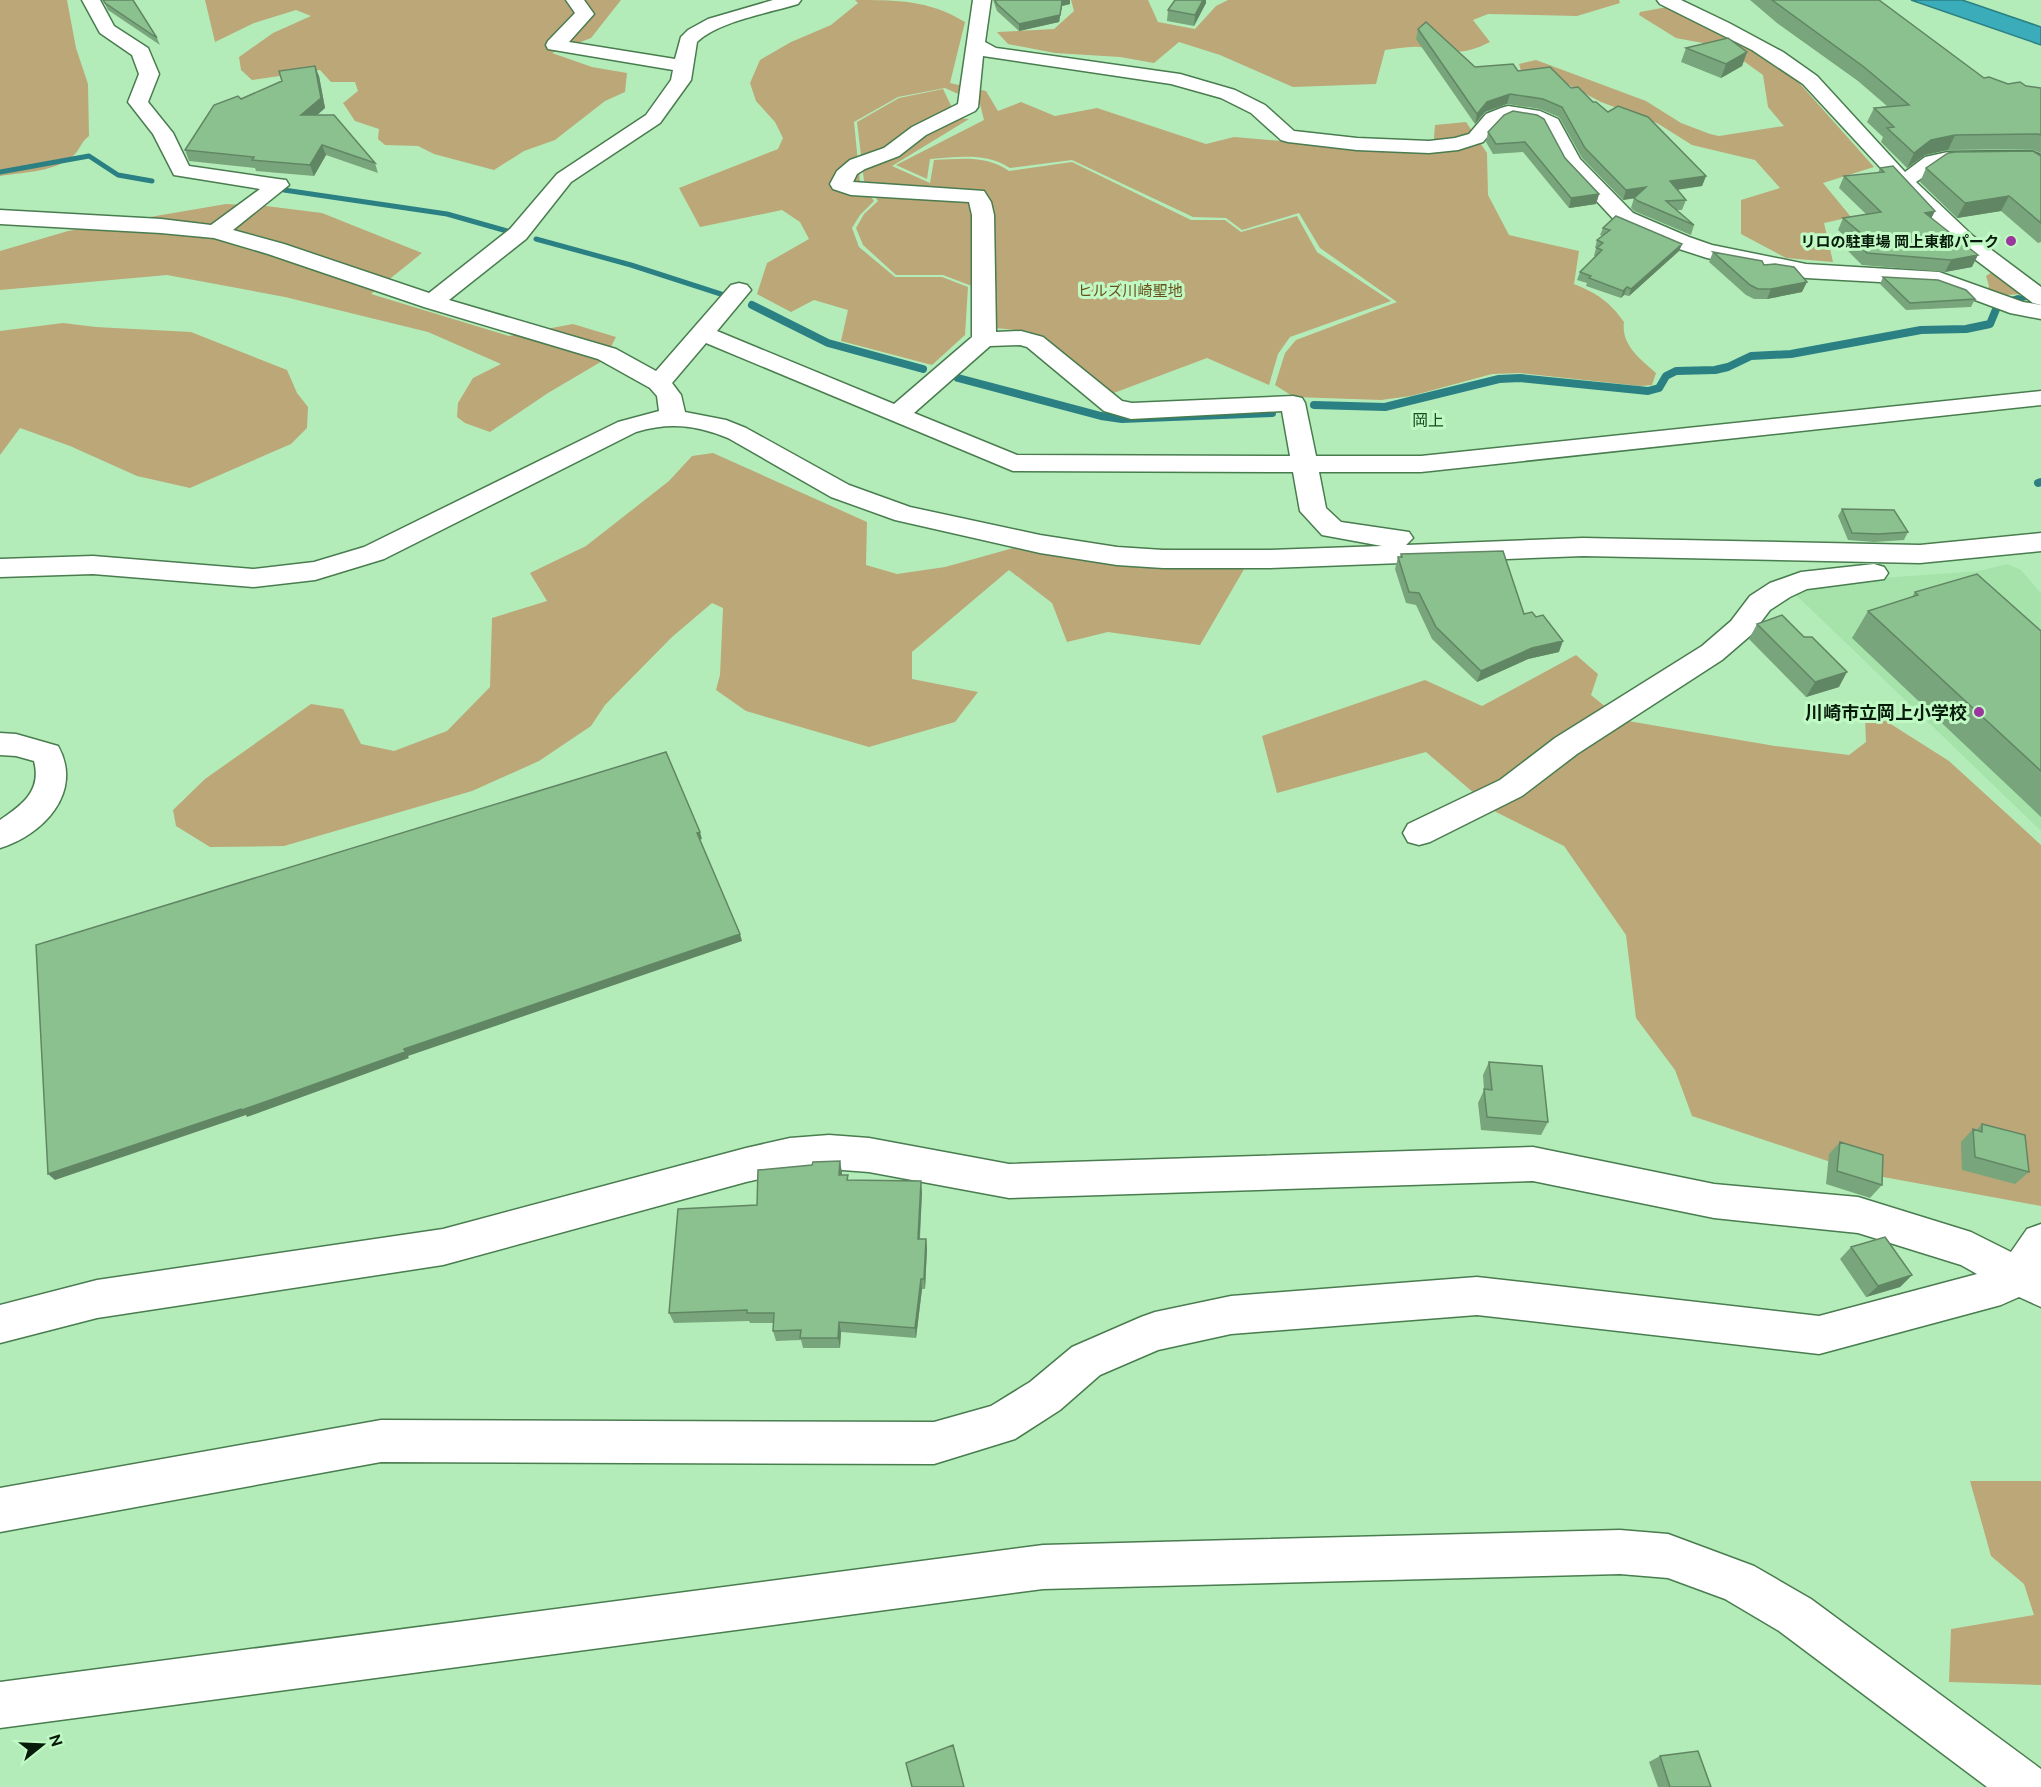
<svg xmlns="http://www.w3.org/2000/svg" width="2041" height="1787" viewBox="0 0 2041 1787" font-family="Ubuntu,'Noto Sans JP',sans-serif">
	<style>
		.built { fill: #a5e3ab }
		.green { fill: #bca778 }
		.water { fill: #3bacb9; stroke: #2b8084; stroke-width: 1.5 }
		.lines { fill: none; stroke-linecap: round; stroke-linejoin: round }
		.stream-far1 { stroke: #2b8084; stroke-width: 5 }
		.stream { stroke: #2b8084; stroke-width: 8 }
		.minor-casing { stroke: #497c4f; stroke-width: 3 }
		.minor { fill: #fff; fill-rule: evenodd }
		.wall { fill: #78a57b }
		.shaded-wall { fill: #618664 }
		.building { fill: #8bc08f; stroke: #618664; stroke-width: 1.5 }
		.poi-dot { fill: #9a369c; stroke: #c1f9c5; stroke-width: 2 }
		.labels { text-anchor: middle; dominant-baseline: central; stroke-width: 6; stroke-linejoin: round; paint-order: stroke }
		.far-poi-label { font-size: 15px; font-weight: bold; fill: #061b09; stroke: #c1f9c5; text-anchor: end }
		.far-park-label { font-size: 15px; fill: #68521a; stroke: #c1f9c5 }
		.far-neighbourhood-label { font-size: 16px; fill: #174b20; stroke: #c1f9c5 }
		.poi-label { font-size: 18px; font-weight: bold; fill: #061b09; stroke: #c1f9c5; text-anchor: end }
	</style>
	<rect width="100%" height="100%" fill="#b4ecb9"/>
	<path class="built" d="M2007 564 2021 570 2041 593V831L1793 592 1825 582 1979 571Z"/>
	<path class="green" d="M0 0H67L76 48 88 84 89 136C82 141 81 147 75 154 58 172 24 172 0 176Z
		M205 0H621L591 38 552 53 592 67 627 73 625 92 605 101 555 140 524 151 494 170 434 154 418 146 385 145 378 139 379 129 355 121 343 103 358 91 355 82H331L320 70 252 80 241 70 239 57 273 33 311 16 296 10 254 23 215 42Z
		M855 0C897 0 929 0 965 22L950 83 986 91 998 111 1021 102 1055 116 1097 108 1206 144 1234 137 1341 146 1433 149 1435 125 1466 122 1487 153 1488 195 1509 235 1579 251 1574 284C1597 293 1610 302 1624 322 1621 345 1640 359 1656 373L1652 385 1640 386 1520 373 1492 374 1411 396 1381 400 1294 397 1275 385 1285 353 1296 340 1397 302 1320 248 1299 213 1242 230 1226 218 1193 217 1072 160 1010 168C986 152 958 157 930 159L927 179 896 165 984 120 980 104 945 88 898 97 854 122 860 182 874 201 860 215 852 228 859 247 895 277H942L968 287 965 335 932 365 841 341 848 310 814 300 791 312 757 294 767 263 809 239 800 222 782 210 700 227 679 188 778 149 783 138 775 122 756 101 750 83 760 60 791 42 831 25 858 3Z
		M1071 0H1148L1158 22 1195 29 1216 6 1228 0H1619L1620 3 1577 16 1488 14 1473 20 1490 42C1458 58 1452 50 1419 47 1409 46 1396 49 1385 50L1376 84 1293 87 1220 55 1179 42 1154 63 1120 57 1055 53 1008 44 997 32 1054 29 1074 11Z
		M1667 7 1760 52 1786 68 1874 167 1823 183 1851 217 1824 223 1833 262 1786 258 1741 234V200L1780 188 1755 160 1692 145 1657 123 1601 102 1546 73 1522 74 1519 64 1536 60 1646 101 1681 123 1710 134 1719 136 1784 126 1768 107 1763 75 1724 47 1676 38 1639 15 1640 12Z
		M943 89 957 118 969 119 892 166 930 183 934 160C961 159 986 155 1009 171L1072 162 1191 220H1225L1241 232 1297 216 1317 252 1391 301 1290 337 1278 354 1269 385 1207 358 1111 394 1046 338 1027 331 995 328 990 293 943 275H896L863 245 856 228 864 214 878 201 864 181 857 122 899 98Z
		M226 204 266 206 322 213 422 253 371 294 509 336 573 324 616 337 604 360 548 393 490 432 465 423 457 417 458 403 473 378 501 364 428 332 285 297 167 275 0 290V251L68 231Z
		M1992 272 2023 294 2006 295 2005 298 1987 291 1989 286 1986 276Z
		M63 323 96 327 191 332 287 370 297 393 308 407 307 428 291 444 190 488 137 476 70 446 20 428 0 455V331Z
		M713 453 867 522 866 565 897 574 945 567 1024 545 1077 543 1148 548 1254 552 1200 645 1108 632 1067 642 1052 603 1009 570 912 652V679L978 692 955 722 869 747 746 711 716 690 720 675 723 608 712 603 672 637 605 705 591 726 539 761 472 791 284 846 210 847 176 826 173 810 205 779 311 704 343 709 361 744 394 751 447 731 490 687 492 618 547 601 530 573 586 546 669 481 692 456Z
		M1576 655 1598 674 1591 695 1622 720 1775 746 1849 755 1866 742 1865 717 1875 714 1949 761 2041 845V1206L1867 1174 1692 1116 1675 1070 1636 1018 1626 935 1564 846 1496 812 1426 752 1277 793 1262 736 1425 680 1482 706Z
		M1970 1481H2041V1685L1949 1682 1951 1629 2034 1615 2024 1584 1991 1556Z"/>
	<path class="water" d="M1911 0H1962L1971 3 2041 27V45Z"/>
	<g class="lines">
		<path class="stream-far1" d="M0 172 89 156 118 175 152 181
			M284 190 447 214 507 231
			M536 239 631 265 730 297
			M2011 301 2041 294"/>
		<path class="stream" d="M2011 301 2018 299
			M752 305 828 343 923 369
			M958 378 1101 416 1122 419 1272 413
			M1314 405 1385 407 1499 379 1520 378 1648 391 1659 388 1666 376 1676 371 1715 370 1728 367 1751 356 1791 354 1921 330 1966 329 1990 324 1997 307
			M2038 483 2041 482"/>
		<defs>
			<path id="minor" d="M82 0H100L114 26 148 48 159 74 148 102 173 133 189 166 278 179 286 180 289 185 233 230 284 244 429 293 510 229 557 174 646 115 671 80 673 70 548 49 546 45 548 41 575 13 566 0H584L594 14 569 42 675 59 681 37 688 30 708 19 773 0H801L798 4C769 13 719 21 697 42L691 80 660 123 571 182 526 239 449 300 616 349 656 371 731 285 739 283 747 285 751 290 717 331 894 404 972 337V215L969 202 851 195 833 189 830 184 837 171 850 160 884 148 912 127 958 104 973 0H991L985 42 996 48 1180 74 1235 90 1265 105 1294 131 1357 138 1429 141 1455 138 1469 134 1486 114 1501 108 1508 106 1540 111 1558 119 1580 159 1633 213 1689 237 1712 245 1806 264 1939 272 2023 302 2041 305V319L2010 313 1935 285 1806 278 1707 258 1673 247 1617 223 1564 166 1543 127 1535 122 1510 118 1500 122 1483 142 1458 150 1429 153 1357 150 1288 142 1281 140 1251 113 1221 98 1171 84 983 56 978 107 975 111 926 135 899 156 865 169 857 174 853 182 984 191 991 202 994 215 996 332 1021 331 1043 337 1122 401 1132 403 1293 396 1302 398 1305 403 1316 456H1421L2041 391V405L1421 472H1319L1326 508 1341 522 1409 532 1413 538 1406 545 1583 538 1920 545 2041 533V551L1920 563 1583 556 1270 568H1163L1117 565 1040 553 895 520 831 497 728 438C695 425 670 422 636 432L384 559 315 580 253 587 93 574 0 577V559L93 556 253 569 314 562 364 547 618 422 659 411 657 396 650 388 598 359 424 307 268 254 214 238 161 233 0 224V210L161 219 211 225 260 189 174 175 153 134 128 102 139 74 132 55 100 33ZM706 343 1013 471 1293 472 1300 511 1322 535 1382 546 1270 550H1163L1117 547 1040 535 910 507 849 485 746 428 726 420 685 412 681 395 672 383ZM1020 345 1027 347 1104 411 1131 419 1282 411 1290 456 1017 455 914 413 990 346Z
				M1657 0H1681L1729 23 1783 52 1817 76 1905 172 1925 157 1948 152 2031 151 2041 155V171L2034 169 2026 163 1948 164 1940 166 1916 182 1973 236 2041 287V305L2033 303 1972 257 1929 220 1803 84 1752 50 1660 4Z
				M1874 564 1884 567 1888 573 1884 579 1807 589 1790 597 1770 610 1751 635 1722 660 1577 754 1522 796 1430 842 1419 845 1408 842 1403 833 1408 824 1500 780 1555 738 1702 646 1731 621 1750 596 1770 583 1801 572Z
				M0 733 16 734 58 746C84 792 43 835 0 848V820C22 805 42 791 34 761L16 756 0 755Z
				M829 1135 869 1138 1009 1164 1533 1147 1714 1184 1858 1197 1971 1232 2011 1252 2027 1229 2041 1224V1307L2019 1297 2001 1305 1819 1354 1477 1315 1231 1334 1158 1350 1100 1375 1060 1410 1015 1439 934 1464 381 1462 0 1532V1488L381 1420 934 1422 991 1406 1030 1382 1072 1347 1141 1317 1155 1312 1231 1296 1477 1277 1819 1316 1977 1274 1961 1265 1858 1233 1714 1218 1533 1181 1009 1198 869 1172 829 1169 790 1172 746 1182 443 1265 97 1318 0 1343V1305L97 1280 443 1229 746 1148 790 1138Z
				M1620 1530 1668 1534 1754 1566 1811 1599 2041 1769V1787H1987L1779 1631 1725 1599 1668 1578 1620 1574 1043 1589 0 1728V1682L1043 1545Z"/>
		</defs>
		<use href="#minor" class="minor-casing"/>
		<use href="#minor" class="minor"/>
	</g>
	<path class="wall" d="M103 0H133L157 38 160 45 108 10Z
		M993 0H1070V4L1062 6 1059 22 1019 31 997 11Z
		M1750 0H1879L1984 78 2008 84 2041 88V153L2031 149 1948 150 1925 155 1907 168 1881 142 1883 137 1867 122 1874 108 1887 106 1858 81 1777 23Z
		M1206 3 1194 26 1167 21 1168 10Z
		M1418 29 1475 67 1518 71 1571 88 1706 176 1702 186 1677 190 1686 200 1682 210H1677L1694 225 1691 235 1634 211 1631 208 1634 198 1623 200 1582 158 1559 117 1540 109 1507 104 1485 112 1475 124 1416 39Z
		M1686 48 1747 52 1742 66 1721 78 1681 62Z
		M319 76 325 108 317 115 375 163 378 173 326 155 314 176 256 171 255 168 189 161 185 150Z
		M1504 115 1599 194 1596 204 1569 208 1523 152 1493 154 1486 142 1488 132Z
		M2041 156V242L2038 243 2001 211 1957 218 1920 182 1926 168Z
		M1880 168 1935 211 1931 218 1972 267 1945 272 1862 265 1845 248 1849 240 1838 230 1843 218 1866 214 1839 188 1844 176 1878 173Z
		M1603 228 1682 244 1679 251 1629 296 1624 295 1621 298 1586 286 1587 283 1577 280 1580 272 1596 256H1594L1596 248H1595L1597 240 1603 236 1600 235Z
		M1713 252 1764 265 1802 292 1767 299H1754L1746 295 1709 262Z
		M1883 277 1975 299 1971 307 1906 310 1880 284Z
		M1842 509 1908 532 1904 540 1874 542 1848 540 1838 516Z
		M1401 554 1524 614 1559 652 1528 659 1477 682 1432 639 1416 605 1406 603 1395 569 1398 557H1400Z
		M1915 592 2041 631V817L1852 638 1868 611 1912 597Z
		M1757 624 1804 637 1839 687 1806 697 1749 639Z
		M1489 1062 1548 1122 1541 1135 1481 1130 1478 1103 1484 1090 1483 1075Z
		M1982 1124 2029 1172 2015 1184 1962 1170 1961 1142 1973 1129 1976 1130Z
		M1840 1142 1882 1185 1870 1198 1826 1184 1829 1154Z
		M840 1161 842 1175 849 1180 922 1192 920 1239H926L927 1249 925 1289H922L916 1338 841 1332 840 1348H803L801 1340 776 1341 773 1331 774 1323H750L749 1321 674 1323 669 1313 812 1165Z
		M1851 1247 1912 1275 1900 1287 1866 1297 1840 1259Z
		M1660 1756 1711 1787H1658L1649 1762Z"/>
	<path class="shaded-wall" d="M1060 0H1070V4L1062 6 1059 22 1019 31V24Z
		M1203 0H1206V3L1194 26 1195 15Z
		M1747 52 1742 66 1721 78 1726 64Z
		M315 66 319 76 325 108 305 126 301 115Z
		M1510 94 1507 104 1485 112 1475 124 1477 114 1487 102Z
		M1955 135 1948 150 1925 155 1907 168 1914 153 1931 140Z
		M322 145 326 155 314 176 310 165Z
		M1706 176 1702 186 1667 191 1670 181Z
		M1646 187 1643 197 1623 200 1626 190Z
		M1599 194 1596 204 1569 208 1571 198Z
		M2009 196 2001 211 1957 218 1965 203Z
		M1935 211 1929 223 1925 213Z
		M1682 244 1679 251 1629 296 1631 289Z
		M1978 255 1972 267 1945 272 1951 260Z
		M1807 282 1802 292 1767 299 1771 289Z
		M1627 287 1624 295 1621 298 1623 291Z
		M1563 641 1559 652 1528 659 1477 682 1481 671 1532 648Z
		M1847 672 1839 687 1806 697 1815 682Z
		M700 832 702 839 699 840 697 833Z
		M740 934 742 941 408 1056 409 1058 247 1117 246 1115 55 1180 48 1174 404 1049Z
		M840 1161 842 1173 841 1186 839 1175Z
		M921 1181 922 1192 919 1249 918 1239Z
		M926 1239 927 1249 925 1289 924 1279Z
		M1912 1275 1900 1287 1866 1297 1878 1286Z
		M921 1279 922 1289 916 1338 915 1328Z
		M839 1322 841 1332 840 1348 838 1338Z"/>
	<path class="building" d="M103 0H133L157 38 105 3Z
		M995 0H1061L1062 1 1060 15 1019 24 997 4Z
		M1175 0H1203L1195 15 1168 10Z
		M1772 0H1879L1984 78 1989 77 2008 84 2020 82 2026 86 2041 88V135L2038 134 1955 135 1931 140 1914 153 1887 128 1894 127 1874 108 1909 105 1864 67Z
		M1426 22 1475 67 1513 64 1518 71 1550 67 1571 88 1578 87 1593 102H1596L1608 112 1618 106 1648 117 1706 176 1670 181 1686 200 1666 201 1694 225 1638 201 1634 198 1646 187 1626 190 1585 148 1562 107 1543 99 1510 94 1487 102 1477 114 1418 29Z
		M1728 38 1747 52 1726 64 1686 48Z
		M315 66 321 98 301 115H334L375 163 322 145 310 165 252 160 254 157 185 150 214 105 238 96 241 99 282 81 279 71Z
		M1513 111 1537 115 1544 119 1565 158 1599 194 1571 198 1525 142 1496 144 1488 132 1504 115Z
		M2033 151 2041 156V223L2009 196 1965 203 1926 168 1948 153 1955 152Z
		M1893 166 1935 211 1925 213 1978 255 1951 260 1867 253 1851 236 1863 235 1843 218 1881 212 1844 176 1884 172 1880 168Z
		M1616 216 1682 244 1631 289 1627 287 1623 291 1589 278 1591 276 1580 272 1602 250 1597 248 1603 243 1597 240 1610 230 1603 228Z
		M1713 252 1762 261 1764 265 1775 264 1794 267 1807 282 1771 289H1758L1750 285Z
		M1883 277 1938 280 1966 290 1975 299 1910 303Z
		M1842 509 1894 510 1908 532 1879 534 1852 533Z
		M1503 551 1524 614 1532 612 1536 617 1543 615 1563 641 1532 648 1481 671 1436 627 1419 593 1409 592 1398 557H1402L1401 554Z
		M1977 574 2041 631V771L1868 611 1918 595 1915 592Z
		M1782 615 1804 637H1812L1847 672 1815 682 1757 624Z
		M666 752 700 832 697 833 740 934 404 1049 405 1052 242 1110 241 1109 48 1174 36 945Z
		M1489 1062 1542 1066 1548 1122 1487 1117 1484 1089 1492 1090Z
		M1982 1124 2025 1135 2029 1172 1975 1157 1973 1129 1982 1132Z
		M1840 1142 1883 1155 1882 1185 1837 1171Z
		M840 1161 839 1175H848L847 1180 921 1181 918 1239H926L924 1279H921L915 1328 839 1322 838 1338H800L801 1330 773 1331 774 1313H747V1310L669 1313 678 1209 757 1205 758 1170 812 1165 813 1162Z
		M1885 1237 1912 1275 1878 1286 1851 1247Z
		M953 1745 964 1787H912L906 1763Z
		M1698 1751 1711 1787H1670L1660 1756Z"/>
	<g class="poi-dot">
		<circle cx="2011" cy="241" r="6"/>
		<circle cx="1979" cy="712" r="6"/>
	</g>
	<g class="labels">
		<g class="far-poi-label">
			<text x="1999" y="241">リロの駐車場 岡上東都パーク</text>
		</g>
		<g class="far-park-label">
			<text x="1130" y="290">ヒルズ川崎聖地</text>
		</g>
		<g class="far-neighbourhood-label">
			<text x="1428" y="420">岡上</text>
		</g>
		<g class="poi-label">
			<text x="1967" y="712">川崎市立岡上小学校</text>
		</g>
	</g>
	<g transform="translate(42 1745) rotate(72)" stroke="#c1f9c5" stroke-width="4.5" paint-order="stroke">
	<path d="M0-4.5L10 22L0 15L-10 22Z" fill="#061b09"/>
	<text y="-9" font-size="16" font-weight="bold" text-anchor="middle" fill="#061b09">N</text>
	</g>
</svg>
